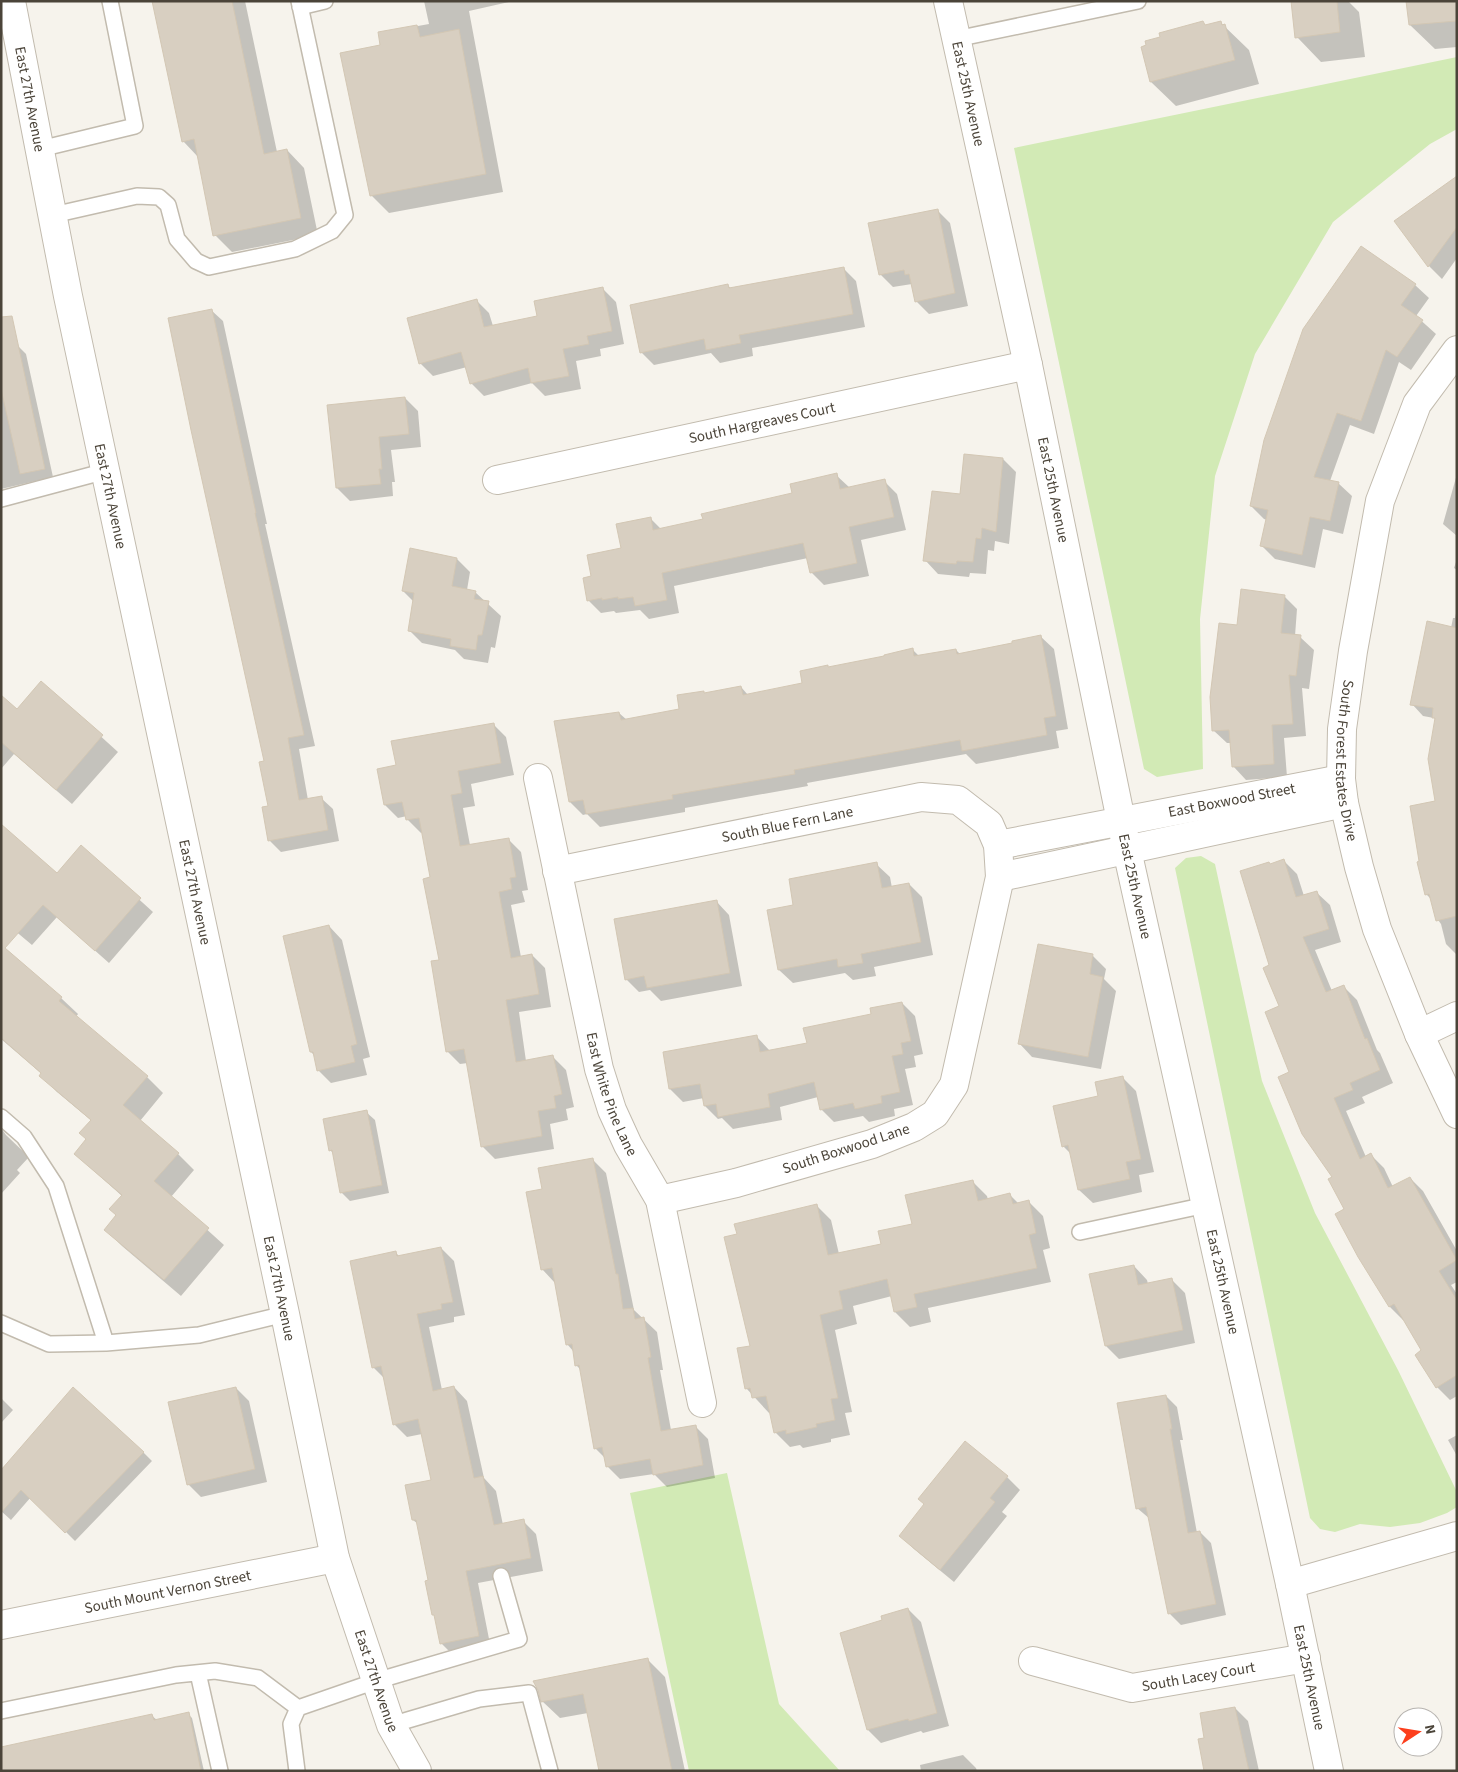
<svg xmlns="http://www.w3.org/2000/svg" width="1458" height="1772" viewBox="0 0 1458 1772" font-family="'Source Sans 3',sans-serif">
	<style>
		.green { fill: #d2eab5 }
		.shadow { fill: #0003 }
		.building { fill: #d8cfc1; stroke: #d3c7b4 }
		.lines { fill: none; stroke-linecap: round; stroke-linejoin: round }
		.lane-casing { stroke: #c2bbae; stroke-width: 18 }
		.street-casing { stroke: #c2bbae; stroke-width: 30 }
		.lane { stroke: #fff; stroke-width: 15 }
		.street { stroke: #fff; stroke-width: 28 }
		.labels { text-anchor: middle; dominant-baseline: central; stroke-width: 4; stroke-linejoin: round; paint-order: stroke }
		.street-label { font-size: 15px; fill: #4b4439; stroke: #fff }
	</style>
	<rect width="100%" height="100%" fill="#f6f3ec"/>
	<path class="green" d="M1457 57V129L1430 144 1333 222 1255 354 1215 476 1200 619 1203 769 1157 777 1144 769 1014 148Z
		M1201 856 1215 864 1262 1081 1315 1213 1398 1370 1456 1490 1457 1507 1447 1513 1420 1523 1390 1527 1360 1524 1335 1532 1320 1529 1310 1518 1175 868 1186 858Z
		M727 1473 779 1704 840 1771H689L630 1493Z"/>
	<path class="shadow" d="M153 1H245L277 152 287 150 304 168 318 235 232 252 215 235 199 158 183 141Z
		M424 1H513L469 11 503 192 389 213 371 195 382 46 379 33 429 24Z
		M1292 1H1348L1359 12 1365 57 1321 62 1297 37Z
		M1457 1V47L1435 49 1410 25Z
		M1220 22 1249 50 1259 84 1176 106 1151 82 1147 46 1203 23 1206 26Z
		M1457 178V258L1442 279 1429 266 1396 222Z
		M937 210 950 223 968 306 929 314 916 301 912 284 893 287 880 274Z
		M1362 247 1415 285 1429 298 1416 316 1436 334 1411 370 1399 362 1374 434 1350 425 1330 481 1338 483 1352 496 1343 534 1323 529 1315 568 1275 559 1262 546 1267 520 1264 519 1251 506Z
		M843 268 856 281 865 327 752 348 753 356 720 363 711 353 654 365 641 352 728 286 732 289Z
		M603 289 616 302 624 344 600 349 601 356 576 361 581 389 545 396 532 383 484 396 471 383 467 367 433 376 420 363 476 300 489 313 493 326 538 317Z
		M211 310 223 321 267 524H265L315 746 299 749 308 800 321 798 333 809 339 841 281 852 270 841 269 807 265 762Z
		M18 346 26 354 53 477 1 489V349Z
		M405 398 418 411 421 447 391 450 395 482H392L393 496 350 501 337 488Z
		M1003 459 1016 472 1009 544 995 541 994 551 988 550 986 574 970 573 969 577 938 574 925 560 961 495Z
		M1457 474V536L1443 524Z
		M836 475 850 488 884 481 897 494 906 530 861 540 869 576 824 585 811 572 808 558 674 586 679 613 649 619 640 610 616 613 614 611 601 613 588 600 592 577 622 549 650 518 661 529 704 520 793 494Z
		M457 559 470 572 467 590 475 592 501 616 495 648 491 647 488 663 464 659 455 650 422 643 409 630 414 602 403 591Z
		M1457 559V570L1454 568Z
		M1284 596 1297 609 1295 636 1300 637 1314 650 1309 689 1302 688 1306 736 1284 738 1287 777 1246 780 1233 766 1231 743H1227L1213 730 1238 626Z
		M1457 609V955L1446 944 1441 924 1438 920 1432 900 1426 894 1421 862 1437 802 1436 720 1434 718 1423 716 1412 704 1451 628 1453 618H1455Z
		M1040 636 1054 649 1068 729 1056 731 1059 748 976 764 966 754 807 783 808 786 685 808V812L600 827 587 814 583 815 570 802 619 713 627 720 680 710 703 692 705 694 741 687 748 695 803 684 829 668 885 657 912 649 919 656 956 650 960 654 1014 644Z
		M41 682 118 752 72 804 14 754 1 769V697L17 711Z
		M493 724 506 737 514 775 471 784 475 806 463 808 470 845 508 839 521 852 528 890 522 891 525 902 511 905 521 957 532 955 545 968 551 1007 519 1012 526 1061 553 1057 566 1070 574 1107 566 1109 568 1120 550 1124 554 1149 495 1159 482 1146 468 1063 460 1064 447 1051 441 961 431 878 423 832 421 833 407 819V816L398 818 385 805 378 770 397 766Z
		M81 847 153 912 109 963 57 917 32 945 1 919 57 875Z
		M1284 861 1297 874 1304 896 1316 892 1330 905 1341 942 1315 950 1332 991 1344 987 1357 1000 1377 1050 1380 1053 1393 1083 1362 1097 1365 1103 1346 1111 1366 1157 1371 1155 1384 1168 1393 1187 1410 1178 1423 1191 1457 1251V1282L1451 1285 1457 1294V1396L1450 1400 1437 1387 1423 1351 1404 1319 1403 1320 1390 1307 1359 1257 1334 1177 1291 1073 1280 1007 1271 966 1270 865Z
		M876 864 890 877 892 888 909 884 922 897 933 955 874 967 876 976 853 980 845 973 793 983 779 970 769 911 795 906Z
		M716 901 729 915 742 986 661 1001 650 990 639 992 626 979Z
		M329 926 342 940 370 1057 363 1059 367 1075 331 1083 318 1070 315 1056 311 1052Z
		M1 946 61 998 78 1014 76 1017 147 1077 163 1093 140 1121 178 1154 194 1170 171 1197 224 1245 181 1296 122 1246 106 1230 117 1215 122 1196 75 1154 87 1140 92 1121 57 1092 41 1075 42 1074 1 1039Z
		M1093 956 1106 969 1104 979 1116 991 1101 1069 1032 1057 1019 1043Z
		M902 1003 915 1016 923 1054 914 1056 916 1067 905 1069 913 1105 894 1109 895 1116 869 1122 863 1116 834 1122 821 1109 818 1097 780 1107 782 1120 733 1129 722 1118 718 1119 705 1106 704 1098 683 1102 670 1089 664 1053 756 1036 770 1051 808 1044Z
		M1123 1078 1136 1091 1154 1172 1139 1175 1142 1192 1093 1203 1079 1190 1072 1155 1063 1146 1099 1097Z
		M366 1112 375 1120 389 1193 350 1201 341 1192 333 1153 330 1150Z
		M1 1128 6 1135 29 1157 17 1170 20 1173 1 1194Z
		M593 1160 606 1173 634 1310 657 1332 663 1370H660L671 1430 695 1426 708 1439 715 1478 667 1487 654 1474 620 1479 607 1466 605 1458 595 1448 581 1370 576 1365 574 1352 567 1344 555 1283 542 1269 543 1190Z
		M972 1181 987 1196 988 1200 1010 1195 1019 1204 1028 1201 1043 1216 1050 1248 1043 1250 1051 1282 928 1308 931 1322 910 1327 895 1312 892 1296 853 1306 857 1324 835 1330 852 1412 845 1413 850 1435 831 1439V1442L803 1448 800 1445 790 1447 775 1432 771 1412 769 1413 746 1388 752 1347 816 1205 831 1220 839 1254 882 1245 913 1225Z
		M441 1248 454 1261 465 1315 454 1317V1322L429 1327 442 1390 454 1387 467 1401 484 1478 496 1491 503 1525 523 1521 536 1534 543 1571 478 1583 491 1649 454 1656 441 1643 436 1618 433 1614 429 1581 418 1524 413 1520 432 1481 422 1434 407 1437 394 1424 384 1378 373 1367 396 1253 400 1257Z
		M1134 1266 1147 1280 1148 1284 1171 1279 1185 1293 1195 1343 1119 1359 1106 1346Z
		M236 1388 249 1401 267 1482 201 1497 188 1484Z
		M1166 1396 1177 1407 1183 1440H1180L1197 1533 1200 1532 1211 1543 1226 1615 1181 1625 1170 1614 1150 1519 1137 1508Z
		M1 1398 13 1410 1 1423Z
		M1457 1435V1456L1448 1440Z
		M143 1452 152 1461 75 1541 31 1497 11 1520 1 1511V1472Z
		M1007 1477 1020 1490 1002 1512 1007 1516 954 1582 914 1549 901 1536Z
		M908 1609 921 1622 949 1726 923 1733 921 1731 881 1743 868 1730 841 1634 884 1621Z
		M647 1659 665 1677 685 1771H600L588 1713 560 1718 542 1701Z
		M1235 1708 1248 1721 1259 1771H1206V1739Z
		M188 1714 192 1718 204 1771H1L152 1716 157 1720Z
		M963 1755 976 1768 977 1771H921L920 1765Z"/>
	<path class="building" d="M152 1H232L264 154 287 149 301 218 213 236 194 139 182 142Z
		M1291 1H1337L1340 32 1295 38Z
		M1406 1H1457V21L1409 25Z
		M1203 21 1205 25 1221 21 1222 25 1225 24 1235 60 1150 82 1141 47 1146 45 1145 41 1160 37 1159 33Z
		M417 25 420 37 459 29 486 174 370 196 340 53 380 45 378 32Z
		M1457 176V227L1428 267 1394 221Z
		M938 209 955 293 915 302 909 274 905 275 904 270 879 275 868 223Z
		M1361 246 1416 284 1401 305 1423 320 1397 357 1386 350 1361 421 1337 413 1314 477 1339 482 1330 521 1310 517 1302 555 1260 546 1268 510 1250 506 1264 440 1303 329Z
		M844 267 853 314 739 335 741 343 706 350 704 339 640 353 630 305 728 284 729 288Z
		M603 287 612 331 587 336 589 344 563 349 569 376 531 383 528 368 470 384 461 352 419 364 407 318 477 299 484 327 537 316 534 301Z
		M212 309 256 513H255L304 735 288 738 299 800 322 796 328 830 268 841 262 807 268 806 259 762 264 761 191 430 168 318Z
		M12 316 45 469 20 474 1 389V317Z
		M405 397 409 434 379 437 382 469H379L381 484 336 488 327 405Z
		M964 454 1003 458 996 532 982 528 981 539 976 538 973 562 957 561 956 564 923 561 932 491 960 494Z
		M837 473 840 489 885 479 894 517 849 527 857 563 810 573 803 543 662 573 667 600 635 606 633 597 618 599V597L602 600V598L587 601 583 578 591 576 587 555 621 548 616 524 651 517 653 530 703 519 701 514 792 493 790 484Z
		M410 548 457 558 452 586 476 591 474 599 489 601 482 635H478L476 650 450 646 451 639 408 631 414 593 402 591Z
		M1241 589 1285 595 1281 633 1301 635 1296 676 1289 675 1293 724 1272 725 1274 764 1232 767 1229 730 1212 731 1210 697 1219 623 1237 625Z
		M1427 621 1457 628V916L1436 921 1429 894 1425 895 1417 862 1419 861 1410 806 1435 801 1428 759 1435 718H1432L1433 708 1410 705Z
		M1041 635 1056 716 1044 718 1047 735 962 751 960 740 794 770 795 774 672 795 673 799 586 814 583 800 569 802 554 721 619 712 621 720 679 709 677 695 704 691V693L741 686 743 695 802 683 800 671 828 665V667L884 656V655L913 648 914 656 956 649 957 654 1012 643V641Z
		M41 681 103 735 56 790 1 742V695L17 709Z
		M494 723 501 763 458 771 462 793 451 795 460 846 509 838 516 877 510 878 512 889 499 892 511 958 532 954 539 994 506 1000 516 1062 553 1055 562 1094 554 1096 556 1108 538 1111 542 1136 481 1147 464 1049 446 1052 431 961 439 960 423 879 430 877 419 818 406 820 402 802 384 805 377 769 396 765 391 741Z
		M1 824 57 873 81 845 141 898 95 951 43 905 5 948 62 997 59 1001 148 1076 123 1105 179 1153 154 1181 209 1228 164 1280 104 1230 116 1215 109 1209 122 1195 74 1154 86 1139 79 1133 91 1120 39 1076 41 1073 1 1038Z
		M1284 859 1296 897 1317 891 1329 929 1303 937 1326 992 1344 985 1365 1039 1367 1038 1380 1070 1350 1083 1353 1090 1334 1098 1360 1159 1371 1153 1388 1188 1410 1177 1457 1260 1439 1271 1457 1300V1375L1436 1388 1415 1355 1421 1350 1394 1304 1389 1307 1358 1257 1335 1214 1344 1209 1328 1179 1332 1177 1302 1134 1278 1077 1289 1072 1265 1012 1279 1006 1263 968 1269 965 1240 871 1269 862 1270 864Z
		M877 862 882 888 909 883 921 942 861 954 863 963 838 967 837 959 778 970 767 910 793 905 789 879Z
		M717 900 730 973 647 988 644 976 625 980 614 919Z
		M329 925 357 1044 351 1046 355 1062 317 1071 313 1052H310L283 936Z
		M1038 944 1093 954 1090 974 1103 977 1088 1057 1018 1044Z
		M902 1002 911 1041 901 1043 903 1054 892 1056 900 1092 881 1096 882 1103 855 1109 853 1103 820 1110 814 1082 768 1094 770 1107 718 1117 716 1104 704 1106 700 1084 669 1089 663 1052 757 1035 760 1052 807 1043 803 1028 871 1014 870 1008Z
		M1123 1076 1141 1159 1126 1162 1130 1179 1078 1190 1068 1145 1062 1147 1053 1106 1098 1096 1095 1082Z
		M367 1110 382 1185 340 1193 332 1150 329 1151 323 1119Z
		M593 1158 616 1274H618L623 1309 633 1308 635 1319 644 1317 651 1357 648 1358 661 1431 696 1425 703 1465 653 1475 650 1459 606 1467 602 1447 594 1449 579 1365 575 1366 572 1344 566 1345 552 1268 541 1270 526 1192 542 1189 538 1168Z
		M973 1180 978 1201 1010 1193 1013 1204 1029 1200 1036 1233 1029 1235 1037 1268 914 1294 917 1307 894 1312 887 1279 839 1291 843 1309 820 1315 838 1398 831 1399 835 1420 816 1424 817 1427 786 1434V1430L774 1433 766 1396 752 1398 750 1388 745 1389 737 1348 750 1346 724 1237 737 1234 734 1224 817 1204 828 1255 881 1244 878 1231 912 1224 905 1195Z
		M441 1247 453 1302 441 1304 442 1309 417 1314 433 1391 454 1386 474 1478 483 1476 494 1525 524 1519 531 1558 466 1571 479 1636 440 1644 434 1615H432L425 1581 428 1580 416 1520H412L405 1485 431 1480 418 1419 393 1425 381 1366 372 1368 350 1261 396 1251 397 1256Z
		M1134 1265 1138 1285 1172 1278 1183 1330 1105 1346 1089 1274Z
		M73 1387 144 1452 65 1533 21 1490 1 1513V1470Z
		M236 1387 255 1469 187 1485 168 1402Z
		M1166 1395 1172 1429H1170L1188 1533 1200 1531 1216 1604 1168 1614 1146 1507 1136 1509 1117 1403Z
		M965 1441 1008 1476 990 1498 995 1502 940 1570 899 1536 924 1504 918 1499Z
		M908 1608 937 1713 909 1721 908 1719 867 1730 840 1633 882 1620 881 1616Z
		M648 1658 672 1771H599L583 1694 541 1702 538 1690 533 1681Z
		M1235 1707 1249 1771H1204L1198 1739 1204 1738 1200 1713Z
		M189 1712 201 1771H1V1747L152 1714 154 1720Z"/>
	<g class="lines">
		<defs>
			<path id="lane" d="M300 7 325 1
				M956 39 1138 1
				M40 149 135 126 110 1
				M53 215 137 196 159 197 168 205 177 239 196 261 209 267 295 249 332 231 345 215 299 1
				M1 499 106 471
				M1 1117 24 1137 56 1186 106 1343
				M1080 1232 1206 1205
				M1 1323 49 1344 106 1343 199 1335 285 1314
				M198 1673 220 1771
				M1 1711 176 1675 215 1671 258 1678 298 1708
				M391 1725 479 1699 529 1693 550 1771
				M297 1771 291 1724 298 1708 376 1681 519 1639 501 1576"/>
			<g id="street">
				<path id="s1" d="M11 1 68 296 285 1314 335 1558 391 1725 417 1771"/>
				<path id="s2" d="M948 1 1028 365 1127 850 1290 1584 1329 1771"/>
				<path id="s3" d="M1457 350 1417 404 1380 501 1353 651 1342 729 1341 779 1344 803 1359 867 1377 929 1419 1034 1457 1114"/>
				<path id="s4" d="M497 480 1028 365"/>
				<path id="s5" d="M538 778 599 1069 612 1110 628 1145 660 1200 702 1403"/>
				<path id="s6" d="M998 845 1341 779"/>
				<path id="s7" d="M557 871 921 797 958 800 989 824 998 845 1000 877 954 1085 935 1114 914 1127 872 1144 736 1183 660 1200"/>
				<path d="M1000 877 1344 803"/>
				<path d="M1419 1034 1457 1016"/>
				<path d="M1290 1584 1457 1536"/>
				<path id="s8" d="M1 1625 335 1558"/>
				<path id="s9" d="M1033 1661 1132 1688 1306 1658"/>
			</g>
		</defs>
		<use href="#lane" class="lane-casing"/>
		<use href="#street" class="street-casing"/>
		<use href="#lane" class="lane"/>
		<use href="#street" class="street"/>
	</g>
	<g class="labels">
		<g class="street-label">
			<text stroke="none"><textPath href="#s2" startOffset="95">East 25th Avenue</textPath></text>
			<text stroke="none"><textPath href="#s1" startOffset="100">East 27th Avenue</textPath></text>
			<text stroke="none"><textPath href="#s4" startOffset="271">South Hargreaves Court</textPath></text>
			<text stroke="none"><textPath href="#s2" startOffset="500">East 25th Avenue</textPath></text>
			<text stroke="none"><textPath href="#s1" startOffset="505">East 27th Avenue</textPath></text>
			<text stroke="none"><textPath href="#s3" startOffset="434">South Forest Estates Drive</textPath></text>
			<text stroke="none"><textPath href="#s6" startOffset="238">East Boxwood Street</textPath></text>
			<text stroke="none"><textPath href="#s7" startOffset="235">South Blue Fern Lane</textPath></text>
			<text stroke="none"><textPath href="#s2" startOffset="905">East 25th Avenue</textPath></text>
			<text stroke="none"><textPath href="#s1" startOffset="910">East 27th Avenue</textPath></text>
			<text stroke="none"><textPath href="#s5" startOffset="325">East White Pine Lane</textPath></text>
			<text transform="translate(846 1149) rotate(-18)">South Boxwood Lane</text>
			<text stroke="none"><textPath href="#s2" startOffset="1310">East 25th Avenue</textPath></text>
			<text stroke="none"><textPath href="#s1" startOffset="1315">East 27th Avenue</textPath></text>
			<text stroke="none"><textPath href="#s8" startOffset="170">South Mount Vernon Street</textPath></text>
			<text stroke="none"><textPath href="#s9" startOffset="170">South Lacey Court</textPath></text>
			<text stroke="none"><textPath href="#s2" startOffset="1715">East 25th Avenue</textPath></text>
			<text stroke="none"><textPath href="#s1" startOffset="1720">East 27th Avenue</textPath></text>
		</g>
	</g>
	<rect width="1458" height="1772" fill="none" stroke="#4b4439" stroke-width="5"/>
	<g transform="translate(1418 1732) rotate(78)"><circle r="24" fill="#ffffff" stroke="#b7b4b0"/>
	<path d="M0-4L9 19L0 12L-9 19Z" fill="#fc3f1d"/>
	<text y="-8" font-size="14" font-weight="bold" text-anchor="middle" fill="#4b4439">N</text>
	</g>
</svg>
